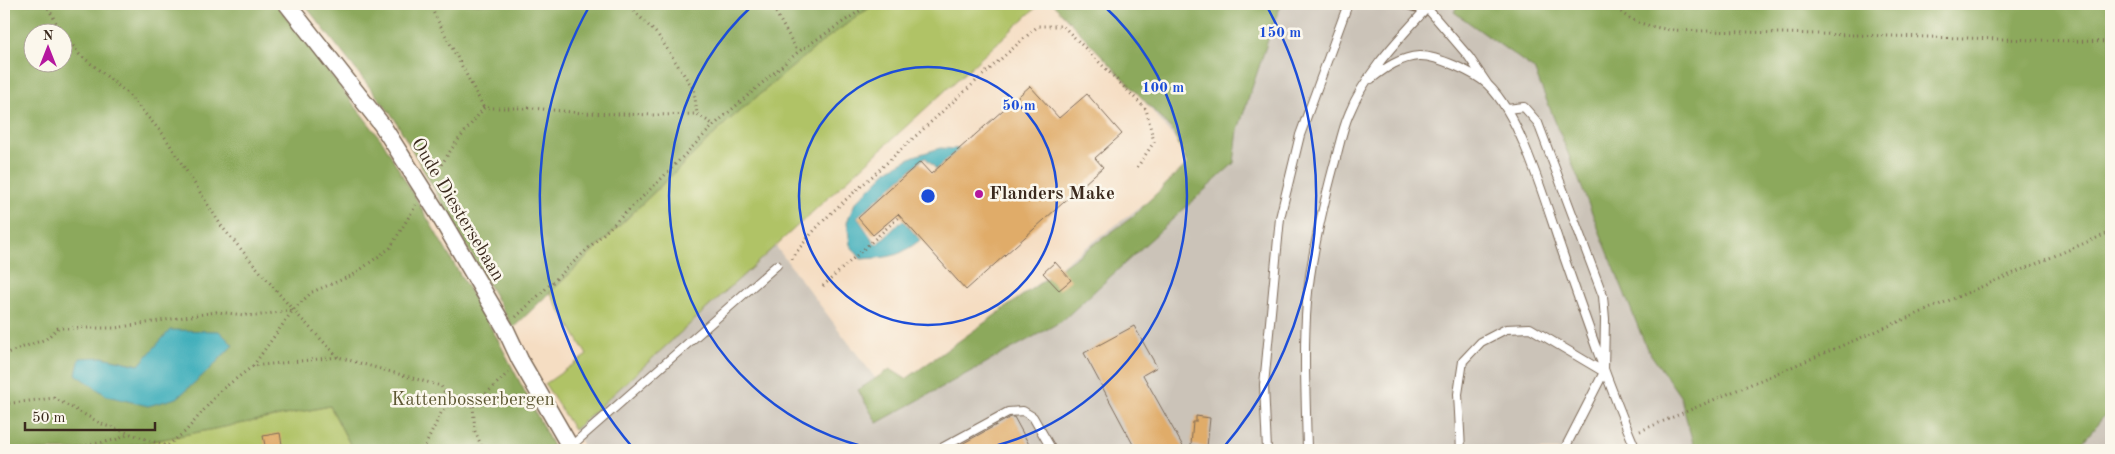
<svg xmlns="http://www.w3.org/2000/svg" width="2115" height="454" viewBox="0 0 2115 454" font-family="'Old Standard TT',serif">
	<style>
		.industrial { fill: #cbc3b8 }
		.green { fill: #b0c366; stroke: #767642 }
		.forest { fill: #8ca95b; stroke: #646a3c; fill-rule: evenodd }
		.water { fill: #40afbb; stroke: #3e6c6c }
		.building { fill: #e0ac69 }
		.lines { fill: none; stroke-linecap: round; stroke-linejoin: round }
		.lane-casing { stroke: #7c6957; stroke-width: 10 }
		.street-casing { stroke: #7c6957; stroke-width: 19 }
		.path { stroke: #7c6957; stroke-width: 3; stroke-dasharray: 1 4; stroke-linecap: butt }
		.lane { stroke: #fff; stroke-width: 8 }
		.street { stroke: #fff; stroke-width: 16 }
		.ring { fill: none; stroke: #1d4ed8; stroke-width: 2.5 }
		.poi-dot { fill: #b5179e; stroke: #fbf7ec; stroke-width: 2 }
		.labels { text-anchor: middle; dominant-baseline: central; stroke-width: 5; stroke-linejoin: round; paint-order: stroke }
		.poi-label { font-size: 19px; font-weight: bold; fill: #3b2a1e; stroke: #fbf7ec; text-anchor: start }
		.street-label { font-size: 19px; fill: #3b2a1e; stroke: #fbf7ec }
		.park-label { font-size: 19px; fill: #5e5834; stroke: #fbf7ec }
		.centre { fill: #1d4ed8; stroke: #fbf7ec; stroke-width: 2.5 }
		.ring-label { font-size: 15px; text-anchor: middle; font-weight: bold; fill: #1d4ed8; stroke: #fbf7ec; stroke-width: 5; stroke-linejoin: round; paint-order: stroke }
	</style>
	<rect width="100%" height="100%" fill="#fbf7ec"/>
	<filter id="ink" filterUnits="userSpaceOnUse"><feTurbulence type="fractalNoise" baseFrequency=".02" numOctaves="2"/><feDisplacementMap in="SourceGraphic" scale="10" xChannelSelector="R" yChannelSelector="G"/><feConvolveMatrix kernelMatrix="1 2 1 2 8 2 1 2 1" color-interpolation-filters="sRGB"/></filter>
	<filter id="wash" filterUnits="userSpaceOnUse"><feTurbulence type="fractalNoise" baseFrequency=".0096" numOctaves="4" result="noise"/><feDisplacementMap in="SourceGraphic" scale="20" xChannelSelector="R" yChannelSelector="G"/><feGaussianBlur stdDeviation="1.12" result="paint"/><feColorMatrix in="noise" values="0 0 0 0 0 0 0 0 0 0 0 0 0 0 0 0 0 1.4 0 .05"/><feComposite in="paint" operator="in"/></filter>
	<g filter="url(#wash)">
		<rect width="100%" height="100%" fill="#f5ddc2"/>
		<path class="industrial" d="M1065 4H2111V450H585L574 430 774 244 888 395 1196 165Z"/>
		<path class="green" d="M875 4H1040L574 430 545 384 587 355 550 293 729 120 827 38Z
			M330 406 353 450H108Z"/>
		<path class="forest" d="M4 4H276L383 142 497 338 555 450H353L330 406 108 450H4ZM32 32H62V62H32ZM233 345 210 369 177 398 102 357 139 365Z
			M304 4H875L827 38 729 120 513 328 394 118Z
			M1053 4H1282L1275 19 1238 130 1234 163 1062 321 877 423 858 390 890 369 906 379 1131 218 1187 164 1173 131Z
			M1458 4H2111V408L2076 450H1695L1680 396 1647 349 1534 69 1454 12Z"/>
		<path class="water" d="M940 148 960 149 936 169 925 157 857 217 876 245 903 220 920 240C897 258 890 257 861 259L850 245 847 222 855 203 889 169 914 156Z
			M170 330 219 331 233 345 210 369 177 398 148 406 107 396 76 374 80 358 102 357 139 365Z"/>
		<g id="blocks">
			<path class="building" d="M1030 86 1059 118 1087 94 1122 134 1095 158 1103 167 966 290 898 214 873 235 858 218 920 162 931 174Z
				M1055 262 1071 280 1059 290 1043 273Z
				M1134 326 1157 367 1143 375 1185 450H1136L1084 353Z
				M1196 416 1210 418 1207 447 1191 445 1193 422H1196Z
				M1011 417H1014L1032 450H951Z
				M280 433 283 450H266L263 436Z"/>
		</g>
	</g>
	<g filter="url(#ink)">
		<use href="#blocks" fill-opacity="0" stroke="#7c6957" stroke-width="1"/>
		<g class="lines">
			<defs>
				<path id="lane" d="M1406 4C1416 9 1425 9 1435 4
					M1371 79C1385 68 1401 57 1419 56 1435 55 1476 73 1488 85 1522 117 1547 209 1563 254 1586 320 1609 386 1636 450
					M1507 109 1524 107 1538 123 1603 296 1605 319 1604 372 1564 450
					M570 447 777 265
					M938 450 1008 412 1023 411 1033 417 1052 450
					M1267 450 1264 385 1280 218 1300 135 1348 4
					M1307 450C1306 401 1303 351 1307 302 1311 256 1322 210 1334 165 1339 148 1342 130 1349 114 1366 72 1398 40 1427 8L1469 57 1488 85
					M1461 450 1458 394 1463 361 1481 342 1506 329 1530 328 1604 372"/>
				<path id="street" d="M287 4 382 125 439 215 505 328 520 360 572 450"/>
			</defs>
			<use href="#lane" class="lane-casing"/>
			<use href="#street" class="street-casing"/>
			<path class="path" d="M46 4 58 26 79 54 126 92 163 134 222 227 293 310 338 357
				M429 4 484 108
				M627 4 658 35 694 90 697 114
				M771 4 798 52
				M1615 4C1624 22 1653 27 1671 30L2111 42
				M433 177 455 144 484 108H532L582 113 657 115 697 114 714 125
				M792 259C814 225 847 199 877 172 930 122 984 74 1038 26H1063L1146 109 1154 142 1136 169
				M823 286 900 216
				M516 317 659 181 714 125 798 52 870 4
				M4 354 46 339 58 328H115L216 312 255 316 292 310
				M253 366 293 310 312 292 353 275 390 248 416 205
				M4 404 54 398 104 425 167 446 186 431 220 391 253 366 338 357 441 386 451 404
				M451 404 473 406 510 371
				M473 406 475 431 483 450
				M1640 431 2111 232
				M62 450 115 440 130 434
				M423 450 441 413 451 404"/>
			<use href="#lane" class="lane"/>
			<use href="#street" class="street"/>
		</g>
	</g>
	<g class="ring">
		<circle cx="928" cy="196" r="129"/>
		<path d="M879 450A259 259 0 0 1 753 5M1103 5A259 259 0 0 1 977 450"/>
		<path d="M633 448A388 388 0 0 1 590 5M1266 5A388 388 0 0 1 1223 448"/>
	</g>
	<circle class="poi-dot" cx="979" cy="194" r="5"/>
	<g class="labels">
		<g class="poi-label">
			<text x="989" y="194">Flanders Make</text>
		</g>
		<g class="street-label">
			<text transform="translate(457 210) rotate(59)">Oude Diestersebaan</text>
		</g>
		<g class="park-label">
			<text x="473" y="400">Kattenbosserbergen</text>
		</g>
	</g>
	<circle cx="928" cy="196" r="8" class="centre"/>
	<g class="ring-label">
		<text x="1280" y="37">150 m</text>
		<text x="1163" y="92">100 m</text>
		<text x="1019" y="110">50 m</text>
	</g>
	<rect width="2115" height="454" fill="none" stroke="#fbf7ec" stroke-width="20"/>
	<g transform="translate(48 48)"><circle r="24" fill="#fbf7ec" stroke="#aea59a"/>
	<path d="M0-4L9 19L0 12L-9 19Z" fill="#b5179e"/>
	<text y="-8" font-size="14" font-weight="bold" text-anchor="middle" fill="#3b2a1e">N</text>
	</g>
	<path d="M25 422v8h130v-8" fill="none" stroke="#3b2a1e" stroke-width="2.5"/>
	<text x="32" y="422" font-size="15" fill="#3b2a1e" stroke="#fbf7ec" stroke-width="4" paint-order="stroke">50 m</text>
</svg>
